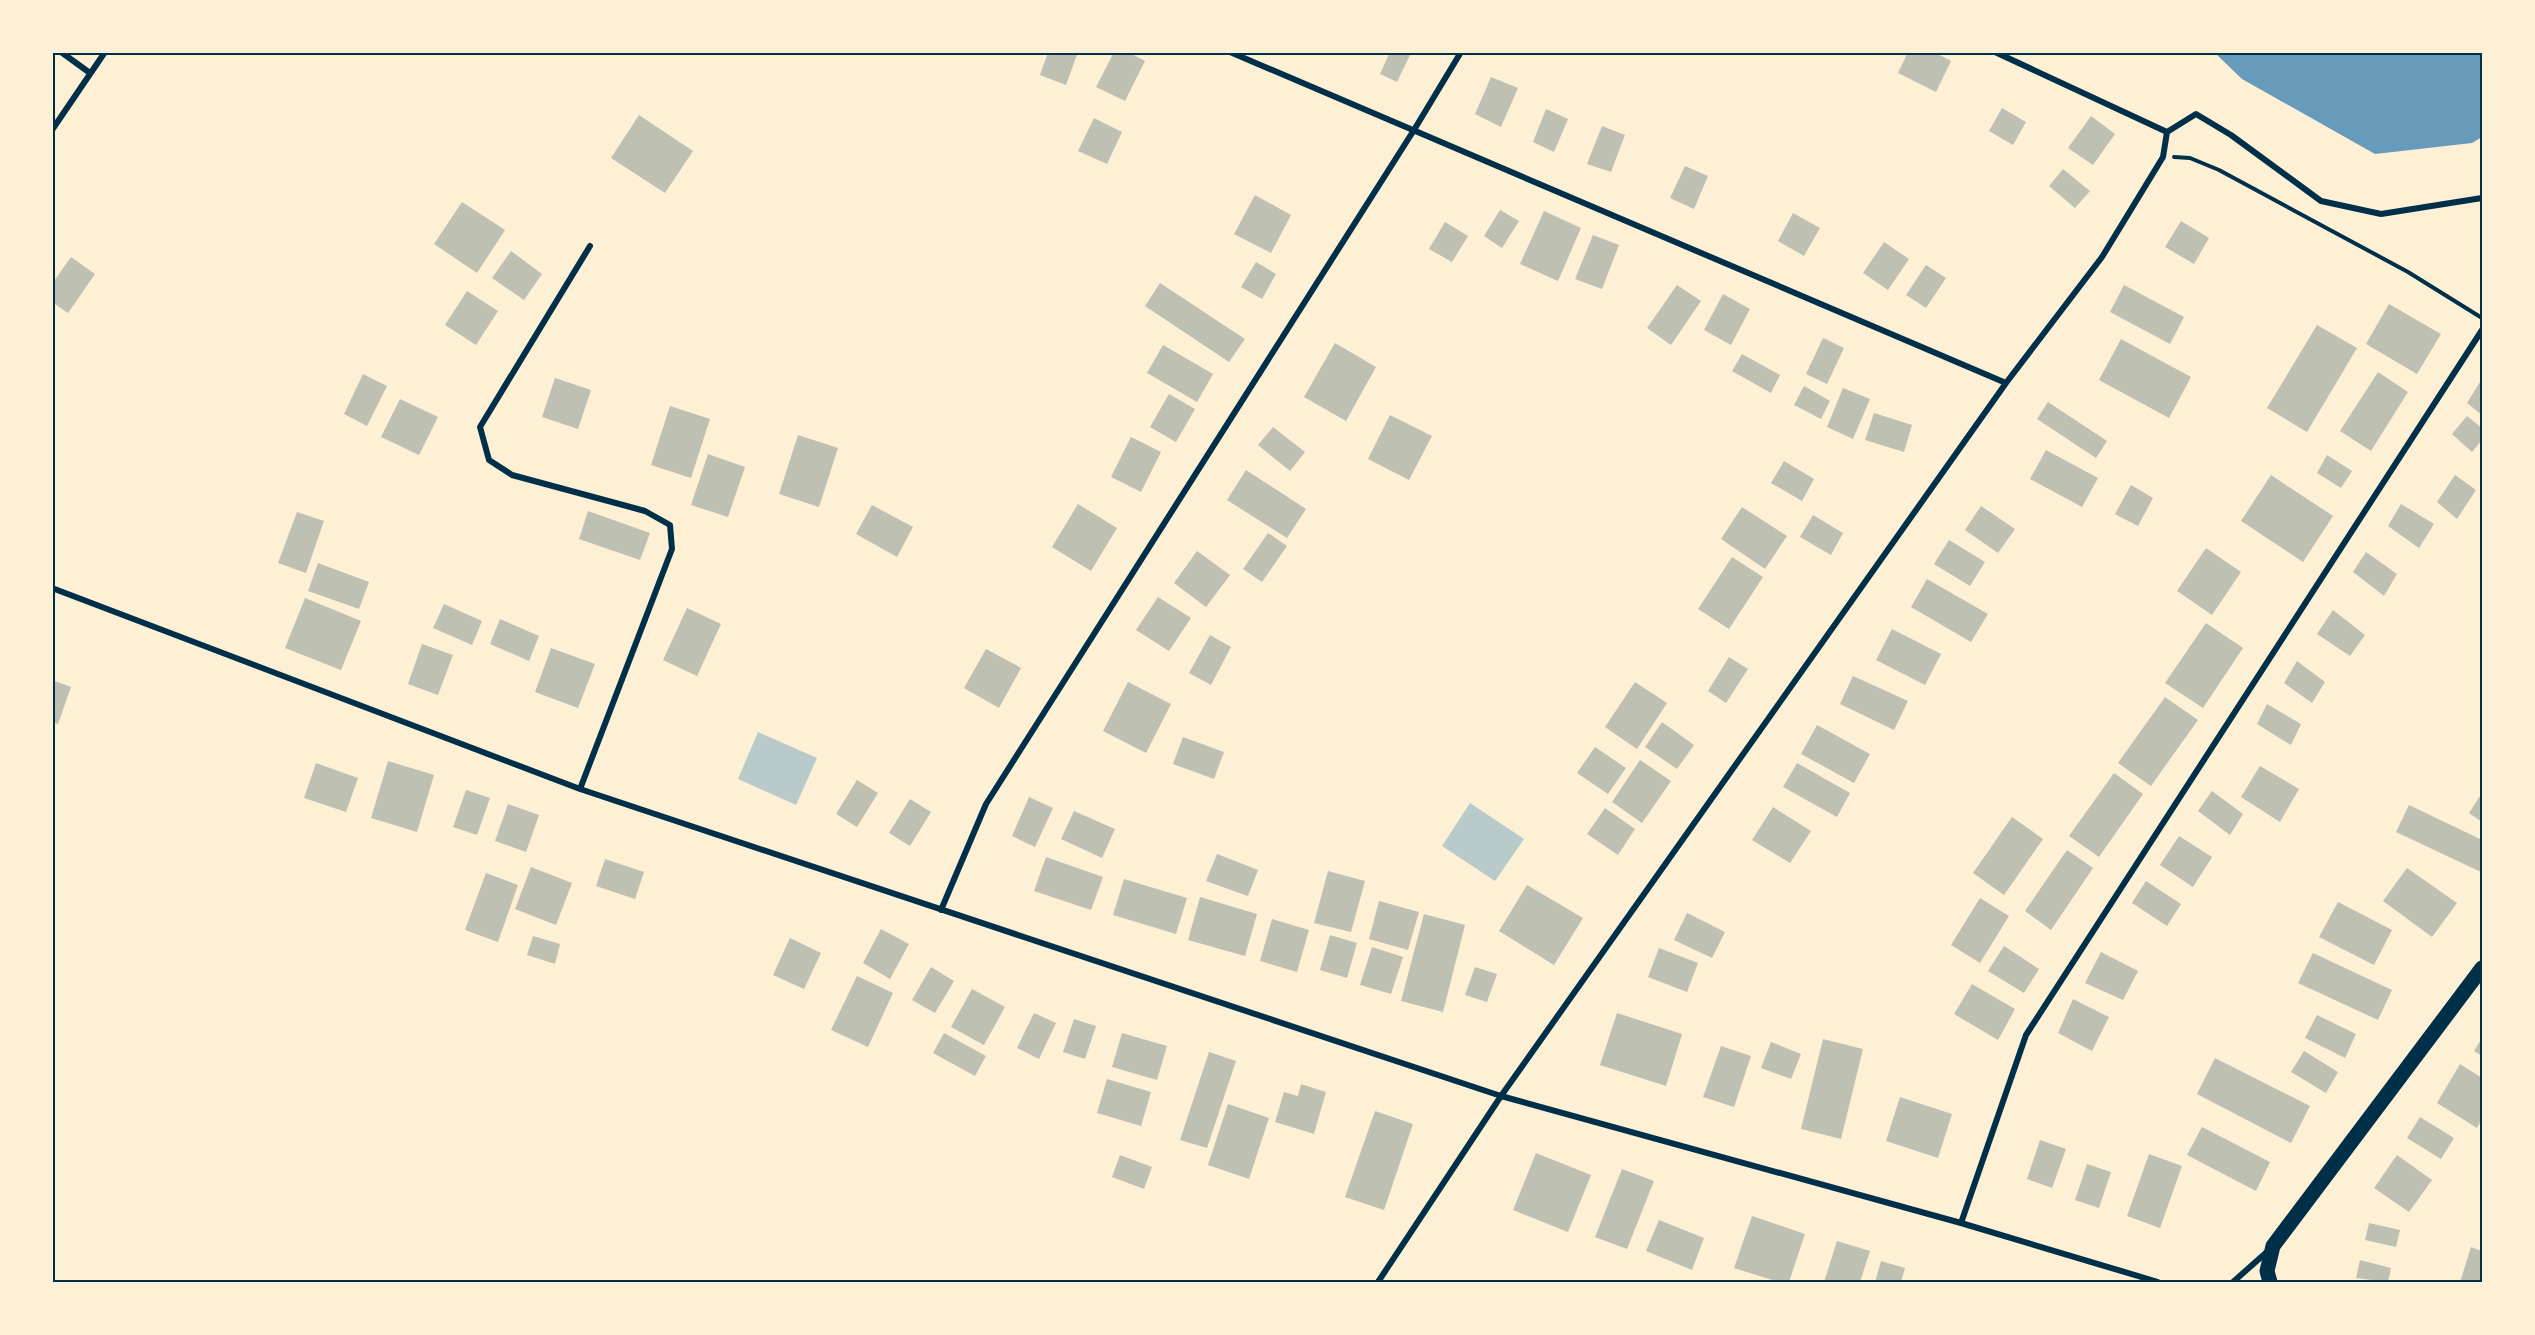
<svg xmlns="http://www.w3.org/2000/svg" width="2535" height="1335" viewBox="0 0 2535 1335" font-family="Mulish,sans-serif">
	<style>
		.green { fill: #b9caca }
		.water { fill: #669bbc }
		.building { fill: #bec0b2 }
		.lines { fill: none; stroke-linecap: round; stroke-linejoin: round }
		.path { stroke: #003049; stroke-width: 4 }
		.minor { stroke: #003049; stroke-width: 6 }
		.primary { stroke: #003049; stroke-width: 15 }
		.neatline { fill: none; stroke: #003049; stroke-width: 2 }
	</style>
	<rect width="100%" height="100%" fill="#fdf0d5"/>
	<path class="green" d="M758 732 817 758 796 805 738 779Z
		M1470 803 1524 839 1495 881 1442 846Z"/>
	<path class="water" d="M2215 53H2482V137L2472 143 2375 154 2242 79Z"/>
	<path class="building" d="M1048 52H1078L1066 85 1040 75Z
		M1114 52H1128L1145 61 1125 101 1096 87Z
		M1390 52 1411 53 1397 82 1380 74Z
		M1908 52H1934L1951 61 1936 92 1898 73Z
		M1491 77 1518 88 1501 127 1475 114Z
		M2002 108 2026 122 2013 145 1989 131Z
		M1546 109 1568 119 1554 152 1533 142Z
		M639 115 693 151 665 193 611 158Z
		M2091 116 2115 134 2093 165 2068 148Z
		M1094 118 1122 132 1107 164 1078 151Z
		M1602 126 1625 135 1611 172 1587 164Z
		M1685 166 1708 176 1694 209 1670 198Z
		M2063 169 2090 191 2075 208 2049 186Z
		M1255 195 1291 215 1271 253 1234 234Z
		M462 202 505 230 477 273 434 244Z
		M1500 210 1519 221 1502 248 1484 236Z
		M1544 211 1581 228 1558 281 1520 264Z
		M1793 213 1820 228 1804 256 1778 241Z
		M2181 221 2209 238 2194 264 2165 247Z
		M1445 222 1468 236 1452 262 1429 249Z
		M1593 235 1619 245 1602 289 1575 279Z
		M1884 242 1909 259 1888 290 1863 273Z
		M511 251 542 274 524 300 492 278Z
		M71 257 95 274 68 313 52 302V284Z
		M1256 262 1276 274 1262 299 1241 287Z
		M1926 265 1946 278 1926 308 1906 295Z
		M1160 283 1245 339 1229 362 1145 306Z
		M1677 285 1701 301 1671 345 1647 328Z
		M2124 285 2184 317 2170 344 2110 312Z
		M467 291 498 311 476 345 445 325Z
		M1723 294 1750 309 1731 345 1704 330Z
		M2389 304 2441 334 2417 374 2366 344Z
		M2317 325 2357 348 2307 432 2267 408Z
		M1823 338 1844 348 1827 384 1806 374Z
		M2121 339 2191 377 2169 418 2099 380Z
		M1335 343 1376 367 1346 421 1304 397Z
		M1163 345 1213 374 1197 402 1147 373Z
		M1742 354 1780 375 1771 393 1732 371Z
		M2378 372 2408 392 2371 451 2340 431Z
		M363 374 387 386 367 426 344 414Z
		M555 378 591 390 578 429 542 417Z
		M2480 382 2482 383V415L2467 403Z
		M1804 386 1830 401 1821 419 1794 405Z
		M1843 388 1870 399 1853 439 1827 427Z
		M1169 394 1195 409 1176 442 1150 427Z
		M400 399 438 417 419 455 381 437Z
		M2048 402 2107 441 2096 458 2037 419Z
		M670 406 710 419 691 478 651 465Z
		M1874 413 1912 425 1904 452 1865 440Z
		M1390 415 1432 436 1409 480 1368 459Z
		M2467 416 2482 428V440L2472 452 2452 434Z
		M1273 427 1305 452 1290 471 1258 445Z
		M798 435 838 448 819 507 779 494Z
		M1131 437 1161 452 1141 492 1111 477Z
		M2046 450 2098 478 2082 507 2030 479Z
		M708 454 745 467 728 517 691 505Z
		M2327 455 2352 471 2341 488 2317 473Z
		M1784 461 1814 479 1802 501 1771 483Z
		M1246 470 1306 509 1287 538 1227 500Z
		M2271 475 2333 516 2303 562 2241 521Z
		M2455 475 2476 490 2457 519 2437 502Z
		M2131 485 2153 498 2138 526 2115 514Z
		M1078 504 1117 528 1091 571 1052 547Z
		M2401 504 2434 524 2419 548 2388 526Z
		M872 505 913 527 897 557 856 534Z
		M1981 506 2015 529 1998 553 1965 530Z
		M1742 507 1787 536 1765 569 1721 539Z
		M588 511 650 533 640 560 579 539Z
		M297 512 324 521 306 573 278 563Z
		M1813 515 1843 533 1831 555 1800 537Z
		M1268 533 1287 546 1262 582 1243 569Z
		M1949 540 1985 562 1970 586 1934 564Z
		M2206 548 2241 572 2212 615 2177 591Z
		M1197 551 1230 575 1206 607 1174 583Z
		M2366 552 2397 574 2384 596 2353 572Z
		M1732 557 1763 577 1729 629 1698 609Z
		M318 563 369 582 359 609 308 591Z
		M1927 579 1988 614 1971 642 1911 607Z
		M1158 597 1191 618 1169 651 1136 630Z
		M305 598 361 621 341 670 285 648Z
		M444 604 482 621 472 645 433 628Z
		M687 608 721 624 697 676 663 660Z
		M2333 610 2365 635 2350 656 2317 634Z
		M500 619 539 636 529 661 490 644Z
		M2206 623 2243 648 2203 708 2165 683Z
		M1892 629 1941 654 1925 685 1876 660Z
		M1210 635 1231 647 1211 685 1189 673Z
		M422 644 453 655 438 695 408 684Z
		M551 648 595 664 578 708 535 692Z
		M986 649 1021 668 999 708 964 688Z
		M1729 657 1748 669 1726 703 1708 691Z
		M2297 661 2325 682 2312 703 2284 683Z
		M1853 676 1908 701 1894 730 1840 704Z
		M52 680 71 687 58 724 52 722Z
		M1128 682 1171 704 1146 753 1103 731Z
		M1635 682 1667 703 1637 749 1605 727Z
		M2165 697 2198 720 2151 786 2118 763Z
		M2267 704 2301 724 2291 745 2257 724Z
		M1662 722 1694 745 1677 769 1645 747Z
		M1817 725 1870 754 1854 783 1801 754Z
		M1183 737 1224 752 1214 779 1173 764Z
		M1595 747 1626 768 1608 794 1577 773Z
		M1640 760 1671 781 1642 823 1612 802Z
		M388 761 434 775 417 832 371 818Z
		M316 763 358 778 346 812 304 798Z
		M1797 763 1850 793 1837 817 1783 787Z
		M2260 766 2299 789 2280 822 2241 797Z
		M2114 773 2143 794 2099 857 2069 836Z
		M857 780 878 793 857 827 836 814Z
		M466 790 490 798 477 835 453 827Z
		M2212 791 2243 814 2230 835 2198 811Z
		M2482 793V822L2469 813Z
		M1029 797 1053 808 1035 847 1012 836Z
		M910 799 931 812 910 846 889 833Z
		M508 804 539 815 526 852 495 841Z
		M2409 805 2482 840 2481 872 2396 832Z
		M1773 807 1811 831 1790 863 1752 840Z
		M1605 808 1635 829 1618 855 1587 834Z
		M1074 811 1115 829 1102 858 1061 839Z
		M2012 817 2043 839 2004 895 1973 873Z
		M2179 836 2212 857 2193 887 2160 865Z
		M2067 850 2093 868 2051 930 2025 911Z
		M1217 854 1258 870 1248 896 1206 881Z
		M1046 857 1103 877 1091 910 1034 891Z
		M605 859 644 872 635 899 596 886Z
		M531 867 572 883 556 925 515 909Z
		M2407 868 2457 903 2432 937 2383 901Z
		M1328 871 1365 881 1351 932 1314 923Z
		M486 873 518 885 498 942 465 930Z
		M1124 879 1187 898 1176 934 1113 915Z
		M2146 881 2181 904 2167 926 2132 903Z
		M1527 885 1583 918 1554 965 1499 931Z
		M1200 897 1257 914 1245 956 1188 940Z
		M1980 898 2009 916 1980 963 1951 945Z
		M1379 901 1419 912 1408 950 1369 939Z
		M2338 902 2392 930 2374 965 2319 937Z
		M1687 913 1725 932 1712 958 1674 940Z
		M1424 914 1465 925 1443 1012 1401 1001Z
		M1272 919 1309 930 1297 972 1260 961Z
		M881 929 909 944 890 979 863 963Z
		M1330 935 1357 943 1347 978 1320 970Z
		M533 936 560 944 555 964 527 955Z
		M790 938 821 953 804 989 773 975Z
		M2004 946 2039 969 2024 993 1988 971Z
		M1372 947 1403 957 1391 994 1360 985Z
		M1659 948 1698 963 1687 992 1648 977Z
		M2101 952 2138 971 2123 1000 2085 983Z
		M2313 953 2392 990 2378 1020 2298 983Z
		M931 967 954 981 935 1013 912 1000Z
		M1475 967 1497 974 1487 1002 1465 995Z
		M857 976 893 993 868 1047 831 1030Z
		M1972 984 2015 1009 1998 1040 1954 1014Z
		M972 989 1005 1007 984 1045 951 1027Z
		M2073 999 2109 1017 2092 1051 2058 1033Z
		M1034 1013 1056 1023 1039 1059 1017 1048Z
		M1617 1013 1682 1034 1666 1086 1600 1065Z
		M2317 1015 2356 1034 2345 1058 2305 1038Z
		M1074 1019 1096 1026 1085 1059 1063 1052Z
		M944 1033 986 1056 975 1076 933 1053Z
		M1122 1033 1167 1046 1157 1080 1112 1067Z
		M2482 1038V1056L2474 1051Z
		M1823 1039 1863 1049 1841 1139 1801 1129Z
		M1771 1042 1801 1054 1791 1079 1761 1068Z
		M1721 1046 1751 1056 1734 1107 1703 1097Z
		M2304 1051 2338 1072 2326 1093 2291 1072Z
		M1209 1052 1236 1061 1207 1148 1180 1140Z
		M2215 1058 2310 1106 2291 1143 2197 1094Z
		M2460 1064 2482 1078V1119L2477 1128 2437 1103Z
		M1107 1079 1151 1092 1141 1126 1097 1113Z
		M1301 1084 1326 1092 1314 1134 1275 1122 1284 1092 1298 1096Z
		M1900 1097 1952 1114 1938 1158 1886 1141Z
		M1228 1104 1269 1118 1249 1179 1208 1165Z
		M1375 1111 1413 1124 1384 1210 1345 1197Z
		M2420 1117 2454 1138 2441 1159 2407 1138Z
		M2202 1127 2270 1162 2256 1191 2187 1155Z
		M2040 1140 2066 1149 2052 1188 2027 1179Z
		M1536 1153 1591 1175 1568 1232 1513 1210Z
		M2149 1154 2182 1166 2160 1228 2127 1216Z
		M1120 1155 1152 1167 1144 1189 1112 1177Z
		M2397 1155 2432 1180 2409 1212 2374 1188Z
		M2087 1164 2111 1172 2099 1208 2075 1200Z
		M1622 1169 1654 1181 1627 1249 1595 1237Z
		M1752 1216 1805 1234 1789 1282H1779L1734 1268Z
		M1659 1220 1704 1238 1692 1270 1646 1251Z
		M2369 1223 2400 1230 2396 1247 2365 1240Z
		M1837 1241 1870 1251 1860 1282H1824Z
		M2471 1247 2482 1251V1282H2460Z
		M2360 1260 2391 1268 2388 1282 2356 1278Z
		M1881 1261 1905 1268 1901 1282H1875Z"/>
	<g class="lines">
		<path class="path" d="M2174 157 2190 158 2219 170 2408 272 2482 318"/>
		<path class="minor" d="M61 52 90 73
			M1230 52 2006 383
			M1995 52 2167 132 2196 114 2231 135 2321 201 2381 214 2482 198
			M52 130 105 52
			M52 588 580 789 1501 1096 1961 1223 2158 1282
			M580 789 672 549 670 525 645 511 512 475 489 460 480 427 590 246
			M941 910 986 804 1414 130 1461 52
			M1961 1223 2026 1035 2482 330
			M1378 1282 1501 1096 2006 383 2102 257 2163 157 2167 132
			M2233 1282 2268 1251"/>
		<path class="primary" d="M2270 1282 2267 1271 2273 1246 2482 968"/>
	</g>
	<rect width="2535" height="1335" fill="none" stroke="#fdf0d5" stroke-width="108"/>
	<rect x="54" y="54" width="2427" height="1227" class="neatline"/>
</svg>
